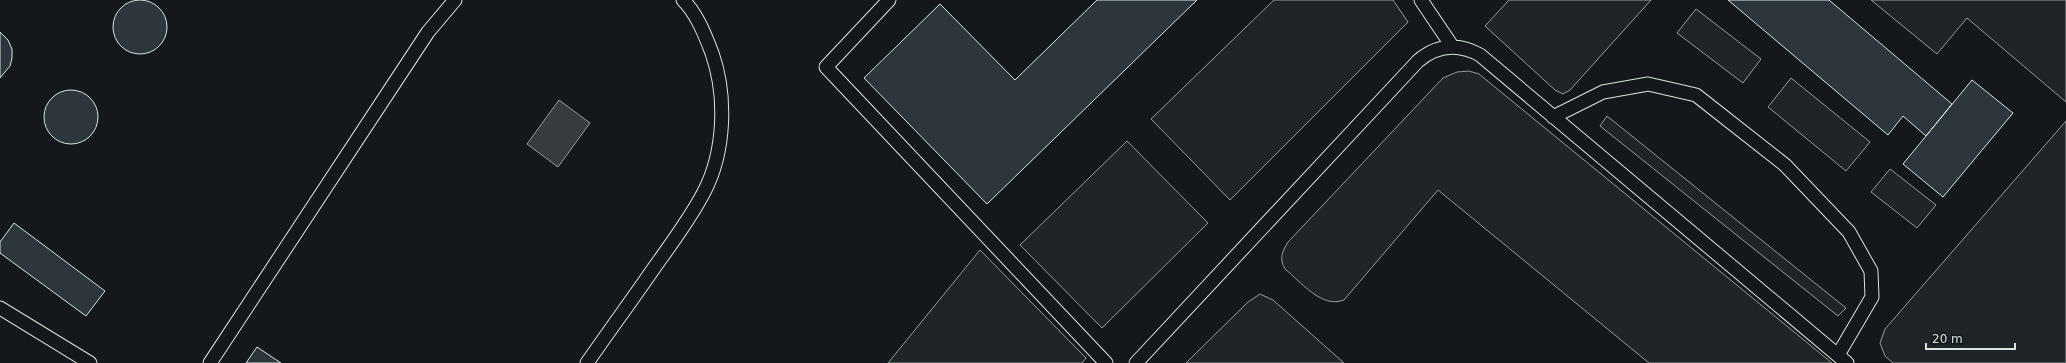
<svg xmlns="http://www.w3.org/2000/svg" width="2066" height="363" viewBox="0 0 2066 363" font-family="'DejaVu Sans',sans-serif">
	<style>
		.green { fill: #202428; stroke: #939e99 }
		.water { fill: #363b3e; stroke: #939e99 }
		.building { fill: #2c363c; stroke: #d8e6dc }
		.lines { fill: none; stroke-linecap: round; stroke-linejoin: round }
		.lane-casing { stroke: #d8e6dc; stroke-width: 15 }
		.lane { stroke: #14181c; stroke-width: 13 }
	</style>
	<rect width="100%" height="100%" fill="#14181c"/>
	<path class="green" d="M1274 0H1393L1408 22 1230 200 1151 119Z
		M1509 0H1651L1570 90 1563 94 1555 90 1485 26Z
		M1871 0H2066V102L1967 18 1937 54Z
		M1696 9 1761 59 1743 83 1677 33Z
		M1469 71 1479 74 1832 363H1649L1438 190 1344 300C1322 309 1301 282 1285 269 1279 259 1282 252 1288 242L1443 78 1457 72Z
		M1791 78 1870 142 1846 171 1768 107Z
		M1607 116 1846 308 1838 316 1600 126Z
		M2066 121V363H1893L1885 356 1880 343 1885 329Z
		M1127 141 1208 223 1102 328 1020 245Z
		M1890 169 1936 205 1917 228 1871 192Z
		M980 250 1086 358 1082 363H888Z
		M1260 294 1273 300 1344 363H1186L1248 302Z"/>
	<path class="water" d="M559 100 590 123 558 167 527 144Z"/>
	<path class="building" d="M113 27a27 27 0 1 1 54 0a27 27 0 1 1-54 0Z
		M1097 0H1197L987 204 864 78 940 4 1015 80Z
		M1728 0H1829L1952 104 1926 136 1903 116 1888 135Z
		M0 32 8 40 12 49V58L10 66 0 78Z
		M1972 80 2013 113 1943 197 1903 164Z
		M44 117a27 27 0 1 1 54 0a27 27 0 1 1-54 0Z
		M14 223 105 291 86 316 0 253V242Z
		M257 347 281 363H246Z"/>
	<g class="lines">
		<defs>
			<path id="lane" d="M889 0 826 67 1106 363
				M1421 0 1452 46
				M1553 117 1603 92 1648 84 1696 95 1785 165 1849 232 1871 271 1872 297 1838 355
				M0 308 90 363
				M210 363 428 32 455 0
				M587 363C609 331 632 300 654 268 671 244 690 219 704 192 725 152 727 96 712 53 705 35 697 14 683 0
				M1136 363 1418 61C1437 45 1458 43 1480 55L1847 363"/>
		</defs>
		<use href="#lane" class="lane-casing"/>
		<use href="#lane" class="lane"/>
	</g>
	<path d="M1926 343v6h89v-6" fill="none" stroke="#d8e6dc" stroke-width="2"/>
	<text x="1932" y="343" font-size="12" fill="#d8e6dc" stroke="#14181c" stroke-width="3" paint-order="stroke">20 m</text>
</svg>
